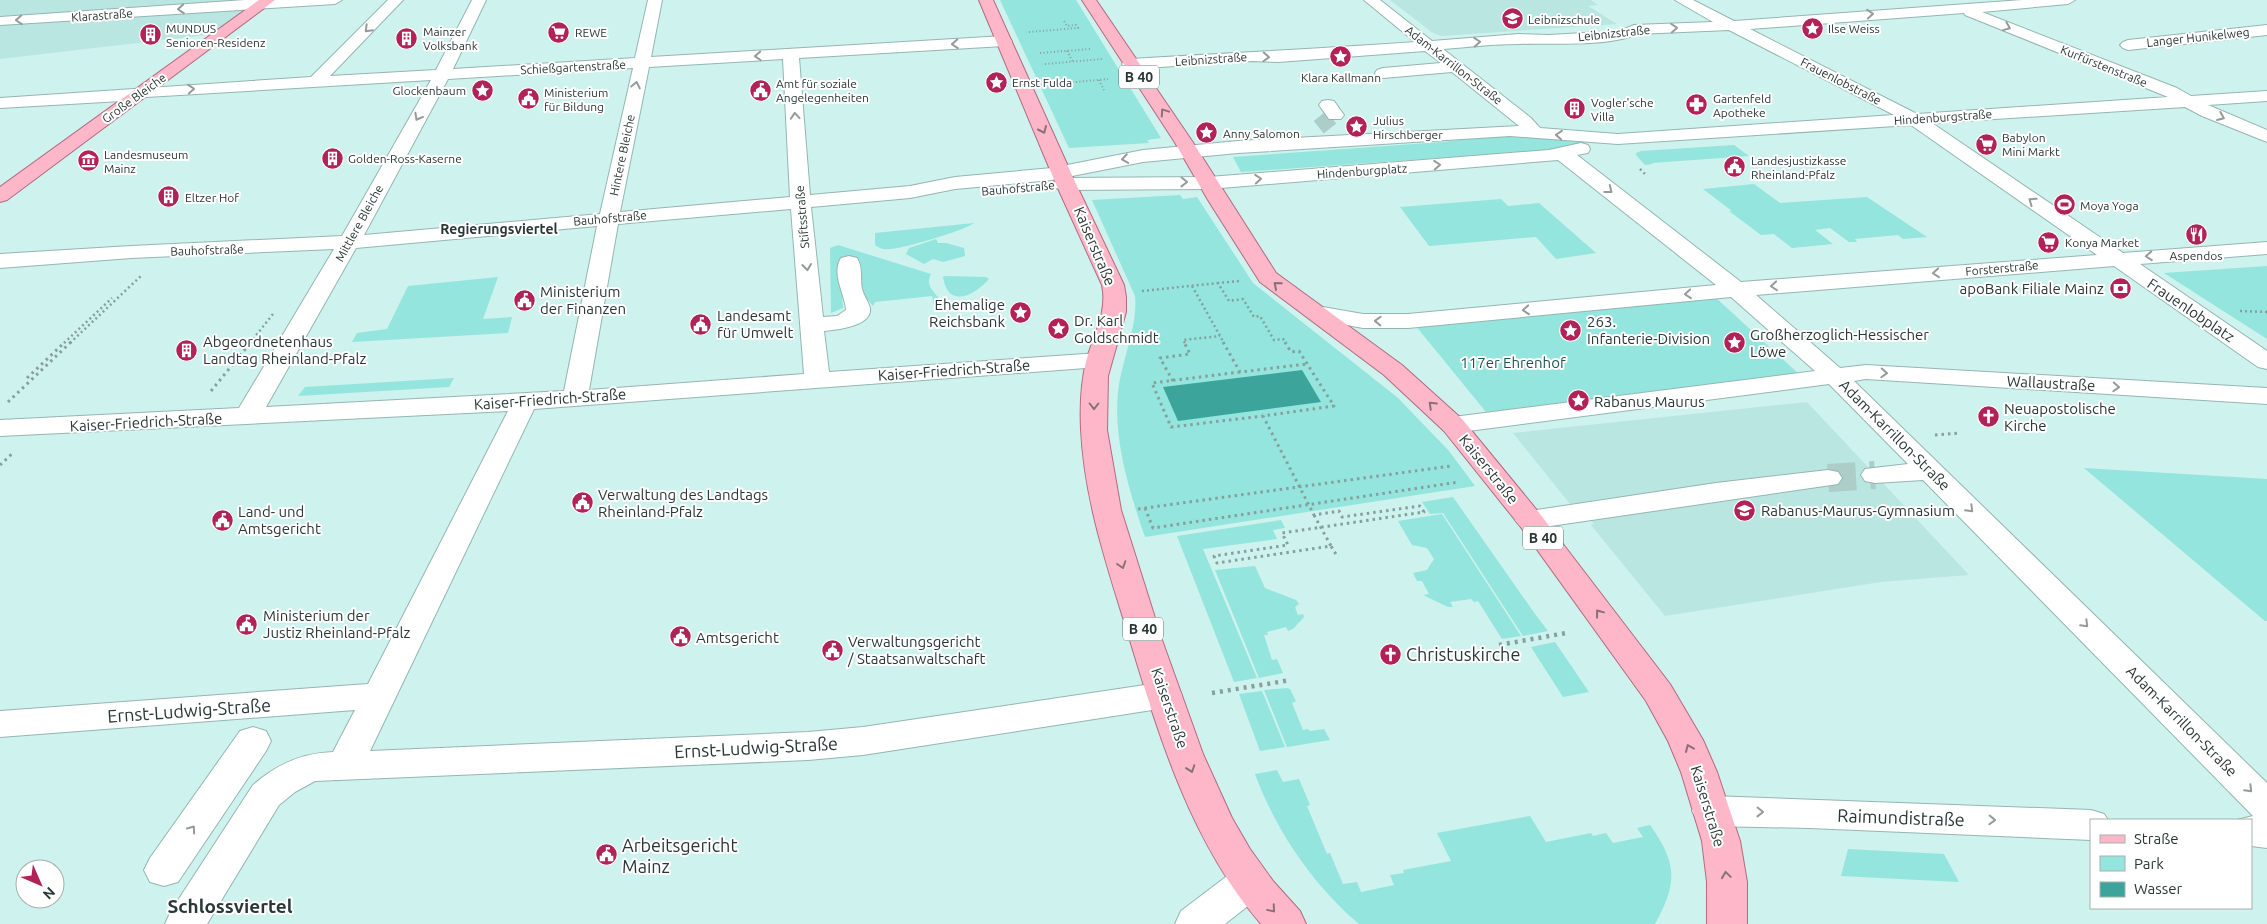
<svg xmlns="http://www.w3.org/2000/svg" width="2267" height="924" viewBox="0 0 2267 924" font-family="Ubuntu,sans-serif">
	<style>
		.built { fill: #bae6e1 }
		.green { fill: #94e5dd }
		.water { fill: #3da49b }
		.lines { fill: none; stroke-linecap: round; stroke-linejoin: round }
		.minor-tunnel-far1 { stroke: #adcdc9; stroke-width: 16; stroke-dasharray: 16 8; stroke-linecap: butt }
		.minor-tunnel { stroke: #adcdc9; stroke-width: 28; stroke-dasharray: 28 14; stroke-linecap: butt }
		.minor-casing { stroke: #94b6b2; stroke-width: 2 }
		.major-casing { stroke: #b26b7d; stroke-width: 2 }
		.path-far3 { stroke: #86a09d; stroke-width: 2; stroke-dasharray: 1 2.5; stroke-linecap: butt }
		.path-far2 { stroke: #86a09d; stroke-width: 2.5; stroke-dasharray: 2 3; stroke-linecap: butt }
		.path-far1 { stroke: #86a09d; stroke-width: 3; stroke-dasharray: 2.5 4; stroke-linecap: butt }
		.path { stroke: #86a09d; stroke-width: 4.5; stroke-dasharray: 3 5; stroke-linecap: butt }
		.minor { fill: #fff; fill-rule: evenodd }
		.major { fill: #fdb7c8; fill-rule: evenodd }
		.oneway { stroke: #949b9a }
		.oneway2 { stroke: #887177 }
		.labels { text-anchor: middle; dominant-baseline: central; stroke-width: 4; stroke-linejoin: round; paint-order: stroke }
		.far-street-label { font-size: 12px; fill: #293735; stroke: #fff }
		.far-poi-label { font-size: 12px; fill: #293735; stroke: #fff; text-anchor: start }
		.shield { fill: #fff; stroke: #697372; stroke-width: 1 }
		.shield-label { font-size: 14px; font-weight: bold; fill: #293735 }
		.far-neighbourhood-label { font-size: 14px; font-weight: bold; fill: #293735; stroke: #fff }
		.street-label { font-size: 15px; fill: #293735; stroke: #fff }
		.poi-label { font-size: 15px; fill: #293735; stroke: #fff; text-anchor: start }
		.park-label { font-size: 15px; fill: #1c5550; stroke: #fff }
		.near-poi-label { font-size: 18px; fill: #293735; stroke: #fff; text-anchor: start }
		.near-street-label { font-size: 18px; fill: #293735; stroke: #fff }
		.near-neighbourhood-label { font-size: 19px; font-weight: bold; fill: #293735; stroke: #fff }
	</style>
	<rect width="100%" height="100%" fill="#cef2ee"/>
	<path class="built" d="M0 0H263L215 34 0 59Z
		M1390 0H1591L1598 5 1588 6 1617 24 1441 36 1433 33Z
		M1807 402 1969 575 1881 582 1665 616 1591 525 1594 524 1576 503 1570 504 1513 433Z"/>
	<path class="green" d="M1000 0H1076L1161 138 1147 140 1149 143 1069 148Z
		M1505 135 1581 142 1565 149 1241 172 1233 157 1442 142Z
		M1734 145 1749 156 1652 163 1653 164 1645 165 1636 155V153L1641 151Z
		M1754 184 1780 203 1867 197 1927 237 1903 239 1898 235 1855 239 1857 242H1849L1830 228 1815 230 1833 244 1792 248 1774 234 1761 235 1729 211H1732L1703 189Z
		M1180 195 1183 199 1197 197 1253 283 1398 398 1449 451 1475 486 1145 537C1130 494 1113 439 1118 393 1121 361 1138 328 1135 296L1092 200Z
		M1501 199 1508 206 1539 203 1596 253 1556 259 1536 237 1429 246 1400 207Z
		M974 223C966 230 902 249 890 249 884 250 880 249 875 245V233Z
		M936 239 938 243H946L964 248 965 256 943 262 933 259 924 264 906 254 909 248Z
		M838 245 931 274C924 288 937 293 942 303L934 305 932 296 875 302 873 306 840 268 843 308 831 313 830 248Z
		M2267 266V339L2164 273Z
		M945 276 986 277 989 279C974 296 948 309 943 277Z
		M498 277 483 319 512 317 508 333 352 342 357 333 387 329 408 286Z
		M1714 296 1801 376 1486 412 1415 325Z
		M454 378 449 387 298 396 305 387Z
		M2084 468 2267 479V621H2265Z
		M1453 497 1535 614 1548 631 1523 636 1443 513 1430 514 1422 502Z
		M1442 514 1521 636 1502 639 1478 601 1474 602 1471 599 1450 602 1453 607H1448L1423 595 1429 594 1422 581H1417L1413 573 1427 570 1434 559 1427 548 1412 545 1398 521Z
		M1281 520 1285 528 1273 530 1277 539 1203 549 1257 678 1234 682 1177 536Z
		M1255 566 1265 588 1296 600 1299 604 1295 607 1298 615 1303 614 1304 617 1293 629 1288 631 1286 627 1267 632 1268 635H1264L1272 660 1277 659 1283 673 1259 678 1215 570Z
		M1555 642 1589 692 1563 697 1531 647Z
		M1287 688 1290 689 1296 701 1292 703 1303 730 1308 729 1310 731 1324 729 1330 740 1287 747 1264 690Z
		M1262 691 1285 747 1260 751 1239 694Z
		M1277 770 1283 782 1299 779 1310 805 1307 806 1327 854 1330 853 1343 884 1357 882 1361 892 1394 885 1390 875 1404 873 1403 870 1451 861 1437 833 1530 816 1546 842 1591 833 1593 836 1606 833 1613 843 1643 837 1637 828 1650 825C1677 863 1678 882 1655 924H1359C1313 885 1276 831 1255 774Z
		M1848 849 1944 854 1959 882 1841 876Z"/>
	<path class="water" d="M1302 370 1321 402 1178 421 1163 387Z"/>
	<g class="lines">
		<path class="minor-tunnel-far1" d="M1320 116 1332 131"/>
		<path class="minor-tunnel" d="M1828 478 1875 475"/>
		<defs>
			<path id="minor" d="M245 0H342L335 4 0 25V17Z
				M388 0H403L330 76 436 70 472 0H486L453 69 635 58 648 0H662L651 57 1004 36 1009 38 1012 41 1009 44 1004 46 799 58 810 195 910 186 955 177 1052 168 1143 150 1238 141 1519 126 1452 72 1383 78 1377 76 1375 73 1377 70 1383 68 1441 63 1425 51 1278 62 1252 61 1130 69 1124 67 1122 64 1124 61 1130 59C1225 53 1320 49 1415 42L1364 0H1380L1432 41 1519 34 1549 35 1620 31 1634 25 1713 22 1675 0H1693L1734 21 2022 0H2075L2068 4 1982 12 2177 88 2191 96 2267 91V101L2208 105 2267 130V142L2202 116 2185 107 1932 123 2123 253 2267 242V254L2140 264 2267 351V369L2258 367 2114 266 1756 295 1840 368 1866 365 2267 388V404L1866 379 1854 381 2267 783V848L2251 846V820H2237L2253 816 1923 480 1875 483 1865 481 1861 475 1865 469 1908 464 1829 384 1453 433 1444 431 1440 425 1444 419 1453 417 1815 371 1731 297 1408 328H1363L1309 318 1305 313 1309 308 1317 306 1363 314H1408L1716 285 1558 160 1209 189 1063 190 1056 188 1053 184 1056 180 1063 178 1209 177 1549 150 1581 143 1588 145 1590 149 1588 153 1577 155 1741 282 2097 255 1911 125 1618 144 1510 136 1238 153 1143 162 1052 180 955 189 910 198 811 207 823 317 837 316 846 310C845 294 831 274 841 258L849 256 857 258C863 267 860 279 862 289 864 296 868 301 870 308 873 326 836 330 824 331L829 372 1099 353 1108 355 1111 360 1108 365 1099 367 534 409 370 751 808 732 863 727 1165 682 1177 686 1182 695 1177 704 1165 708 863 755 808 760 315 781 295 792 279 805 207 924H165L171 911 253 785C277 764 302 753 333 752L355 710 0 737V711L368 684 508 411 0 436V420L239 408 334 249 131 258 0 268V254L131 246 342 236 431 80 146 97 139 100 0 108V98L311 77ZM1964 13 1965 15 2168 97 1917 114 1750 29ZM1729 30 1894 115 1618 134 1540 128 1531 118 1443 49C1468 47 1494 44 1519 44 1551 43 1609 47 1637 34ZM783 59 790 197 620 212 649 67ZM633 68 600 214 364 235 448 79ZM791 209 804 374 589 390 618 224ZM597 226 564 391 266 407 356 248Z
				M2267 25V35L2128 50 2123 48 2120 45 2123 42 2128 40Z
				M1328 100 1334 101 1344 115 1341 119H1329L1319 105 1322 101Z
				M1828 470 1838 472 1842 478 1838 484 1530 529 1520 526 1515 520 1520 514 1530 511 1716 483Z
				M253 727 266 731 271 741 266 751 178 882 164 886 150 882 144 870 150 858 240 731Z
				M1711 796 2091 810 2104 814 2108 820H2091V840L1809 828 1711 826 1698 822 1692 811 1698 800Z
				M1249 865 1263 870 1269 882 1263 894 1225 924H1175L1181 911 1235 870Z"/>
			<path id="major" d="M259 0H275L7 200 0 202V187Z
				M979 0H993L1076 184 1124 285 1126 297V312L1108 376 1107 430 1121 510 1162 640 1203 754 1232 818 1250 849 1273 881 1300 911 1306 924H1261C1188 839 1157 729 1125 624 1105 560 1084 496 1081 429 1080 407 1081 383 1086 362 1093 335 1108 313 1102 285L1056 184Z
				M1082 0H1096L1192 141 1276 273 1402 365 1462 419 1540 514 1670 684 1703 740 1717 772 1740 841 1747 882V924H1707V882L1702 841 1681 772 1668 741 1646 701 1520 526 1444 431 1384 375 1260 282 1208 200 1174 141Z"/>
		</defs>
		<use href="#minor" class="minor-casing"/>
		<use href="#major" class="major-casing"/>
		<path class="path-far3" d="M1029 32 1078 28 1076 25 1067 26 1064 21
			M1067 51 1073 62
			M1040 53 1090 49
			M1045 64 1102 59
			M1099 80 1104 90
			M1055 84 1108 79"/>
		<path class="path-far2" d="M1640 169 1645 174
			M1239 281 1218 283 1229 301 1243 299 1254 317 1260 316 1274 340 1283 339 1286 343
			M1192 286 1224 343
			M1142 291 1218 283
			M2240 311 2267 312
			M64 343 112 298
			M70 343 142 275
			M250 343 273 314
			M1185 343 1183 340 1220 336"/>
		<path class="path-far1" d="M1223 342 1240 372 1307 364
			M1285 342 1291 352 1299 351 1334 406 1263 416 1314 515 1339 511 1342 517 1420 506 1424 512 1282 533 1288 545 1214 556 1217 563 1331 546 1337 556
			M1240 372 1152 383 1171 427 1263 416
			M27 378 65 342
			M1173 381 1160 358 1190 354 1184 342
			M211 391 251 342
			M8 402 71 342
			M1935 435 1960 433
			M0 465 14 452
			M1145 508 1153 528 1459 482
			M1138 509 1451 466
			M1314 515 1331 546"/>
		<path class="path" d="M1499 645 1566 633
			M1212 693 1291 680"/>
		<use href="#minor" class="minor"/>
		<use href="#major" class="major"/>
	</g>
	<defs><path id="oneway-chevron" d="M-2-3.5L2.5 0L-2 3.5" fill="none" stroke-width="1.6" stroke-linecap="round" stroke-linejoin="round" transform="scale(1.25)"/></defs>
	<g class="oneway">
		<use href="#oneway-chevron" transform="translate(181 9) rotate(176)"/>
		<use href="#oneway-chevron" transform="translate(1870 14) rotate(-4)"/>
		<use href="#oneway-chevron" transform="translate(19 20) rotate(176)"/>
		<use href="#oneway-chevron" transform="translate(2007 27) rotate(22)"/>
		<use href="#oneway-chevron" transform="translate(1674 28) rotate(-4)"/>
		<use href="#oneway-chevron" transform="translate(368 29) rotate(135)"/>
		<use href="#oneway-chevron" transform="translate(1477 42) rotate(-4)"/>
		<use href="#oneway-chevron" transform="translate(955 44) rotate(176)"/>
		<use href="#oneway-chevron" transform="translate(758 56) rotate(177)"/>
		<use href="#oneway-chevron" transform="translate(1266 57) rotate(3)"/>
		<use href="#oneway-chevron" transform="translate(636 85) rotate(-78)"/>
		<use href="#oneway-chevron" transform="translate(191 89) rotate(-4)"/>
		<use href="#oneway-chevron" transform="translate(795 116) rotate(-94)"/>
		<use href="#oneway-chevron" transform="translate(418 117) rotate(119)"/>
		<use href="#oneway-chevron" transform="translate(2221 117) rotate(23)"/>
		<use href="#oneway-chevron" transform="translate(1559 135) rotate(-175)"/>
		<use href="#oneway-chevron" transform="translate(1125 159) rotate(171)"/>
		<use href="#oneway-chevron" transform="translate(1437 165) rotate(-4)"/>
		<use href="#oneway-chevron" transform="translate(1258 179) rotate(-4)"/>
		<use href="#oneway-chevron" transform="translate(1184 182) rotate(1)"/>
		<use href="#oneway-chevron" transform="translate(1609 190) rotate(38)"/>
		<use href="#oneway-chevron" transform="translate(2032 201) rotate(-145)"/>
		<use href="#oneway-chevron" transform="translate(2149 256) rotate(176)"/>
		<use href="#oneway-chevron" transform="translate(807 267) rotate(84)"/>
		<use href="#oneway-chevron" transform="translate(1936 273) rotate(175)"/>
		<use href="#oneway-chevron" transform="translate(1774 286) rotate(175)"/>
		<use href="#oneway-chevron" transform="translate(1688 294) rotate(175)"/>
		<use href="#oneway-chevron" transform="translate(1526 310) rotate(175)"/>
		<use href="#oneway-chevron" transform="translate(1378 321) rotate(-178)"/>
		<use href="#oneway-chevron" transform="translate(1884 373) rotate(3)"/>
		<use href="#oneway-chevron" transform="translate(2116 387) rotate(3)"/>
		<use href="#oneway-chevron" transform="translate(1970 509) rotate(45)"/>
		<use href="#oneway-chevron" transform="translate(2085 624) rotate(45)"/>
		<use href="#oneway-chevron" transform="translate(2249 789) rotate(45)"/>
		<use href="#oneway-chevron" transform="translate(1760 812) rotate(1)"/>
		<use href="#oneway-chevron" transform="translate(1992 820) rotate(2)"/>
		<use href="#oneway-chevron" transform="translate(192 829) rotate(-55)"/>
	</g>
	<g class="oneway2">
		<use href="#oneway-chevron" transform="translate(1164 112) rotate(-124)"/>
		<use href="#oneway-chevron" transform="translate(1043 130) rotate(66)"/>
		<use href="#oneway-chevron" transform="translate(1277 285) rotate(-139)"/>
		<use href="#oneway-chevron" transform="translate(1432 405) rotate(-136)"/>
		<use href="#oneway-chevron" transform="translate(1094 406) rotate(90)"/>
		<use href="#oneway-chevron" transform="translate(1122 565) rotate(72)"/>
		<use href="#oneway-chevron" transform="translate(1599 613) rotate(-127)"/>
		<use href="#oneway-chevron" transform="translate(1689 748) rotate(-113)"/>
		<use href="#oneway-chevron" transform="translate(1191 769) rotate(71)"/>
		<use href="#oneway-chevron" transform="translate(1726 875) rotate(-98)"/>
		<use href="#oneway-chevron" transform="translate(1272 909) rotate(50)"/>
	</g>
	<defs>
		<symbol id="school-disc" viewBox="-11 -11 22 22"><circle r="9.5" fill="#b12256" stroke="#fff"/><path d="M0-5L7-2L0 1L-7-2ZM-4 1L0 2.5L4 1V4Q0 6-4 4Z" fill="#fff"/></symbol>
		<symbol id="sight-disc" viewBox="-11 -11 22 22"><circle r="9.5" fill="#b12256" stroke="#fff"/><path d="M0-6L1.8-2.2L6-1.7L2.9 1.2L3.7 5.4L0 3.3L-3.7 5.4L-2.9 1.2L-6-1.7L-1.8-2.2Z" fill="#fff"/></symbol>
		<symbol id="supermarket-disc" viewBox="-11 -11 22 22"><circle r="9.5" fill="#b12256" stroke="#fff"/><path d="M-6-5.5h2.5l.6 2H6L4.5 2H-2.5L-4.4-4H-6ZM-1.5 3.2a1.3 1.3 0 1 0 .1 0ZM3 3.2a1.3 1.3 0 1 0 .1 0Z" fill="#fff"/></symbol>
		<symbol id="building-disc" viewBox="-11 -11 22 22"><circle r="9.5" fill="#b12256" stroke="#fff"/><path d="M-4-6H4V6H1V3H-1V6H-4ZM-2.5-4.3h1.7v1.8h-1.7ZM.8-4.3h1.7v1.8H.8ZM-2.5-1h1.7V.8h-1.7ZM.8-1h1.7V.8H.8Z" fill="#fff"/></symbol>
		<symbol id="civic-disc" viewBox="-11 -11 22 22"><circle r="9.5" fill="#b12256" stroke="#fff"/><path d="M-.6-6.5H3V-4.5H.6V-3L4-1V1h2V6H-6V1h2V-1L-.6-3ZM-1.2 2.5V6h2.4V2.5Z" fill="#fff"/></symbol>
		<symbol id="pharmacy-disc" viewBox="-11 -11 22 22"><circle r="9.5" fill="#b12256" stroke="#fff"/><path d="M-2-6h4v4h4v4h-4v4h-4v-4h-4v-4h4Z" fill="#fff"/></symbol>
		<symbol id="museum-disc" viewBox="-11 -11 22 22"><circle r="9.5" fill="#b12256" stroke="#fff"/><path d="M0-6L6-3V-2H-6V-3ZM-5-1h2V3h-2ZM-1-1h2V3h-2ZM3-1h2V3H3ZM-6 4H6V6H-6Z" fill="#fff"/></symbol>
		<symbol id="stadium-disc" viewBox="-11 -11 22 22"><circle r="9.5" fill="#b12256" stroke="#fff"/><path d="M0-5a6.5 5 0 1 0 0 10a6.5 5 0 1 0 0-10ZM-3.5-1.8h7v3.6h-7Z" fill="#fff"/></symbol>
		<symbol id="restaurant-disc" viewBox="-11 -11 22 22"><circle r="9.5" fill="#b12256" stroke="#fff"/><path d="M-5-6h1v4h1v-4h1v4h1v-4h1v5L-1.5 .5V6h-2V.5L-5-1ZM5-6V6H3V1.5H1.5Q1.5-4 5-6Z" fill="#fff"/></symbol>
		<symbol id="bank-disc" viewBox="-11 -11 22 22"><circle r="9.5" fill="#b12256" stroke="#fff"/><path d="M-6-4H6V4H-6ZM0-2.3a2.3 2.3 0 1 0 0 4.6a2.3 2.3 0 1 0 0-4.6Z" fill="#fff"/></symbol>
		<symbol id="church-disc" viewBox="-11 -11 22 22"><circle r="9.5" fill="#b12256" stroke="#fff"/><path d="M-1.2-6h2.4v3.5h3.3v2.4h-3.3V6h-2.4V-.1h-3.3v-2.4h3.3Z" fill="#fff"/></symbol>
	</defs>
	<g fill-rule="evenodd">
		<use href="#school-disc" x="1500" y="6" width="25" height="25"/>
		<use href="#sight-disc" x="1800" y="16" width="25" height="25"/>
		<use href="#supermarket-disc" x="546" y="20" width="25" height="25"/>
		<use href="#building-disc" x="138" y="22" width="25" height="25"/>
		<use href="#building-disc" x="394" y="26" width="25" height="25"/>
		<use href="#sight-disc" x="1328" y="44" width="25" height="25"/>
		<use href="#sight-disc" x="984" y="70" width="25" height="25"/>
		<use href="#sight-disc" x="470" y="78" width="25" height="25"/>
		<use href="#civic-disc" x="748" y="78" width="25" height="25"/>
		<use href="#civic-disc" x="516" y="86" width="25" height="25"/>
		<use href="#pharmacy-disc" x="1684" y="92" width="25" height="25"/>
		<use href="#building-disc" x="1562" y="96" width="25" height="25"/>
		<use href="#sight-disc" x="1344" y="114" width="25" height="25"/>
		<use href="#sight-disc" x="1194" y="120" width="25" height="25"/>
		<use href="#supermarket-disc" x="1974" y="132" width="25" height="25"/>
		<use href="#building-disc" x="320" y="146" width="25" height="25"/>
		<use href="#museum-disc" x="76" y="148" width="25" height="25"/>
		<use href="#civic-disc" x="1722" y="154" width="25" height="25"/>
		<use href="#building-disc" x="156" y="184" width="25" height="25"/>
		<use href="#stadium-disc" x="2052" y="192" width="25" height="25"/>
		<use href="#restaurant-disc" x="2184" y="222" width="25" height="25"/>
		<use href="#supermarket-disc" x="2036" y="230" width="25" height="25"/>
		<use href="#bank-disc" x="2108" y="276" width="25" height="25"/>
		<use href="#civic-disc" x="512" y="288" width="25" height="25"/>
		<use href="#sight-disc" x="1008" y="300" width="25" height="25"/>
		<use href="#civic-disc" x="688" y="312" width="25" height="25"/>
		<use href="#sight-disc" x="1046" y="316" width="25" height="25"/>
		<use href="#sight-disc" x="1558" y="318" width="25" height="25"/>
		<use href="#sight-disc" x="1722" y="330" width="25" height="25"/>
		<use href="#building-disc" x="174" y="338" width="25" height="25"/>
		<use href="#sight-disc" x="1566" y="388" width="25" height="25"/>
		<use href="#church-disc" x="1976" y="404" width="25" height="25"/>
		<use href="#civic-disc" x="570" y="490" width="25" height="25"/>
		<use href="#school-disc" x="1732" y="498" width="25" height="25"/>
		<use href="#civic-disc" x="210" y="508" width="25" height="25"/>
		<use href="#civic-disc" x="234" y="612" width="25" height="25"/>
		<use href="#civic-disc" x="668" y="624" width="25" height="25"/>
		<use href="#civic-disc" x="820" y="638" width="25" height="25"/>
		<use href="#church-disc" x="1378" y="642" width="25" height="25"/>
		<use href="#civic-disc" x="594" y="842" width="25" height="25"/>
	</g>
	<g class="labels">
		<g class="far-street-label">
			<text transform="translate(102 15) rotate(-4)">Klarastraße</text>
			<text transform="translate(1614 33) rotate(-6)">Leibnizstraße</text>
			<text transform="translate(2198 37) rotate(-6)">Langer Hunikelweg</text>
			<text transform="translate(1211 59) rotate(-4)">Leibnizstraße</text>
			<text transform="translate(1454 65) rotate(38)">Adam-Karrillon-Straße</text>
			<text transform="translate(2104 66) rotate(22)">Kurfürstenstraße</text>
			<text transform="translate(573 67) rotate(-3)">Schießgartenstraße</text>
			<text transform="translate(1841 81) rotate(27)">Frauenlobstraße</text>
			<text transform="translate(134 98) rotate(-36)">Große Bleiche</text>
			<text transform="translate(1943 117) rotate(-4)">Hindenburgstraße</text>
			<text transform="translate(622 155) rotate(-78)">Hintere Bleiche</text>
			<text transform="translate(1362 171) rotate(-4)">Hindenburgplatz</text>
			<text transform="translate(1018 188) rotate(-5)">Bauhofstraße</text>
			<text transform="translate(802 217) rotate(-95)">Stiftsstraße</text>
			<text transform="translate(610 218) rotate(-5)">Bauhofstraße</text>
			<text transform="translate(359 223) rotate(-61)">Mittlere Bleiche</text>
			<text transform="translate(207 250) rotate(-2)">Bauhofstraße</text>
			<text transform="translate(2002 268) rotate(-5)">Forsterstraße</text>
		</g>
		<g class="far-poi-label">
			<text x="1528" y="19">Leibnizschule</text>
			<text x="166" y="28">MUNDUS<tspan x="166" dy="14">Senioren-Residenz</tspan></text>
			<text x="1828" y="28">Ilse Weiss</text>
			<text x="423" y="31">Mainzer<tspan x="423" dy="14">Volksbank</tspan></text>
			<text x="575" y="32">REWE</text>
			<text x="1341" y="77" text-anchor="middle">Klara Kallmann</text>
			<text x="1012" y="82">Ernst Fulda</text>
			<text x="776" y="83">Amt für soziale<tspan x="776" dy="14">Angelegenheiten</tspan></text>
			<text x="466" y="90" text-anchor="end">Glockenbaum</text>
			<text x="544" y="92">Ministerium<tspan x="544" dy="14">für Bildung</tspan></text>
			<text x="1713" y="98">Gartenfeld<tspan x="1713" dy="14">Apotheke</tspan></text>
			<text x="1591" y="102">Vogler'sche<tspan x="1591" dy="14">Villa</tspan></text>
			<text x="1373" y="120">Julius<tspan x="1373" dy="14">Hirschberger</tspan></text>
			<text x="1223" y="133">Anny Salomon</text>
			<text x="2002" y="137">Babylon<tspan x="2002" dy="14">Mini Markt</tspan></text>
			<text x="104" y="154">Landesmuseum<tspan x="104" dy="14">Mainz</tspan></text>
			<text x="348" y="158">Golden-Ross-Kaserne</text>
			<text x="1751" y="160">Landesjustizkasse<tspan x="1751" dy="14">Rheinland-Pfalz</tspan></text>
			<text x="185" y="197">Eltzer Hof</text>
			<text x="2080" y="205">Moya Yoga</text>
			<text x="2065" y="242">Konya Market</text>
			<text x="2196" y="255" text-anchor="middle">Aspendos</text>
		</g>
		<g class="shield">
			<rect x="1119" y="65.5" width="40" height="23" rx="4"/>
			<rect x="1523" y="526.5" width="40" height="23" rx="4"/>
			<rect x="1123" y="617.5" width="40" height="23" rx="4"/>
		</g>
		<g class="shield-label">
			<text x="1139" y="77">B 40</text>
			<text x="1543" y="538">B 40</text>
			<text x="1143" y="629">B 40</text>
		</g>
		<g class="far-neighbourhood-label">
			<text x="499" y="229">Regierungsviertel</text>
		</g>
		<g class="street-label">
			<text transform="translate(1095 246) rotate(67)">Kaiserstraße</text>
			<text transform="translate(2191 310) rotate(34)">Frauenlobplatz</text>
			<text transform="translate(954 370) rotate(-4)">Kaiser-Friedrich-Straße</text>
			<text transform="translate(2051 383) rotate(3)">Wallaustraße</text>
			<text transform="translate(550 399) rotate(-4)">Kaiser-Friedrich-Straße</text>
			<text transform="translate(146 422) rotate(-3)">Kaiser-Friedrich-Straße</text>
			<text transform="translate(1895 435) rotate(45)">Adam-Karrillon-Straße</text>
			<text transform="translate(1489 469) rotate(51)">Kaiserstraße</text>
			<text transform="translate(1170 708) rotate(71)">Kaiserstraße</text>
			<text transform="translate(2182 721) rotate(45)">Adam-Karrillon-Straße</text>
			<text transform="translate(1708 806) rotate(73)">Kaiserstraße</text>
		</g>
		<g class="poi-label">
			<text x="2104" y="288" text-anchor="end">apoBank Filiale Mainz</text>
			<text x="540" y="291">Ministerium<tspan x="540" dy="17">der Finanzen</tspan></text>
			<text x="1005" y="304" text-anchor="end">Ehemalige<tspan x="1005" dy="17">Reichsbank</tspan></text>
			<text x="717" y="315">Landesamt<tspan x="717" dy="17">für Umwelt</tspan></text>
			<text x="1074" y="320">Dr. Karl<tspan x="1074" dy="17">Goldschmidt</tspan></text>
			<text x="1587" y="321">263.<tspan x="1587" dy="17">Infanterie-Division</tspan></text>
			<text x="1750" y="334">Großherzoglich-Hessischer<tspan x="1750" dy="17">Löwe</tspan></text>
			<text x="203" y="341">Abgeordnetenhaus<tspan x="203" dy="17">Landtag Rheinland-Pfalz</tspan></text>
			<text x="1594" y="401">Rabanus Maurus</text>
			<text x="2004" y="408">Neuapostolische<tspan x="2004" dy="17">Kirche</tspan></text>
			<text x="598" y="494">Verwaltung des Landtags<tspan x="598" dy="17">Rheinland-Pfalz</tspan></text>
			<text x="1761" y="510">Rabanus-Maurus-Gymnasium</text>
			<text x="238" y="511">Land- und<tspan x="238" dy="17">Amtsgericht</tspan></text>
			<text x="263" y="615">Ministerium der<tspan x="263" dy="17">Justiz Rheinland-Pfalz</tspan></text>
			<text x="696" y="637">Amtsgericht</text>
			<text x="848" y="641">Verwaltungsgericht<tspan x="848" dy="17">/ Staatsanwaltschaft</tspan></text>
		</g>
		<g class="park-label">
			<text x="1513" y="362">117er Ehrenhof</text>
		</g>
		<g class="near-poi-label">
			<text x="1406" y="654">Christuskirche</text>
			<text x="622" y="845">Arbeitsgericht<tspan x="622" dy="21">Mainz</tspan></text>
		</g>
		<g class="near-street-label">
			<text transform="translate(189 710) rotate(-4)">Ernst-Ludwig-Straße</text>
			<text transform="translate(756 747) rotate(-3)">Ernst-Ludwig-Straße</text>
			<text transform="translate(1901 817) rotate(2)">Raimundistraße</text>
		</g>
		<g class="near-neighbourhood-label">
			<text x="230" y="906">Schlossviertel</text>
		</g>
	</g>
	<rect x="2090" y="819" width="162" height="90" fill="#ffffff" stroke="#a9afae"/>
	<rect x="2100" y="835" width="25" height="8" fill="#fdb7c8" stroke="#a9afae"/>
	<text x="2134" y="844" font-size="15" fill="#293735">Straße</text>
	<rect x="2100" y="856" width="25" height="15" fill="#94e5dd" stroke="#a9afae"/>
	<text x="2134" y="869" font-size="15" fill="#293735">Park</text>
	<rect x="2100" y="882" width="25" height="15" fill="#3da49b" stroke="#a9afae"/>
	<text x="2134" y="894" font-size="15" fill="#293735">Wasser</text>
	<g transform="translate(40 884) rotate(135)"><circle r="24" fill="#ffffff" stroke="#a9afae"/>
	<path d="M0-4L9 19L0 12L-9 19Z" fill="#b12256"/>
	<text y="-8" font-size="14" font-weight="bold" text-anchor="middle" fill="#293735">N</text>
	</g>
</svg>
